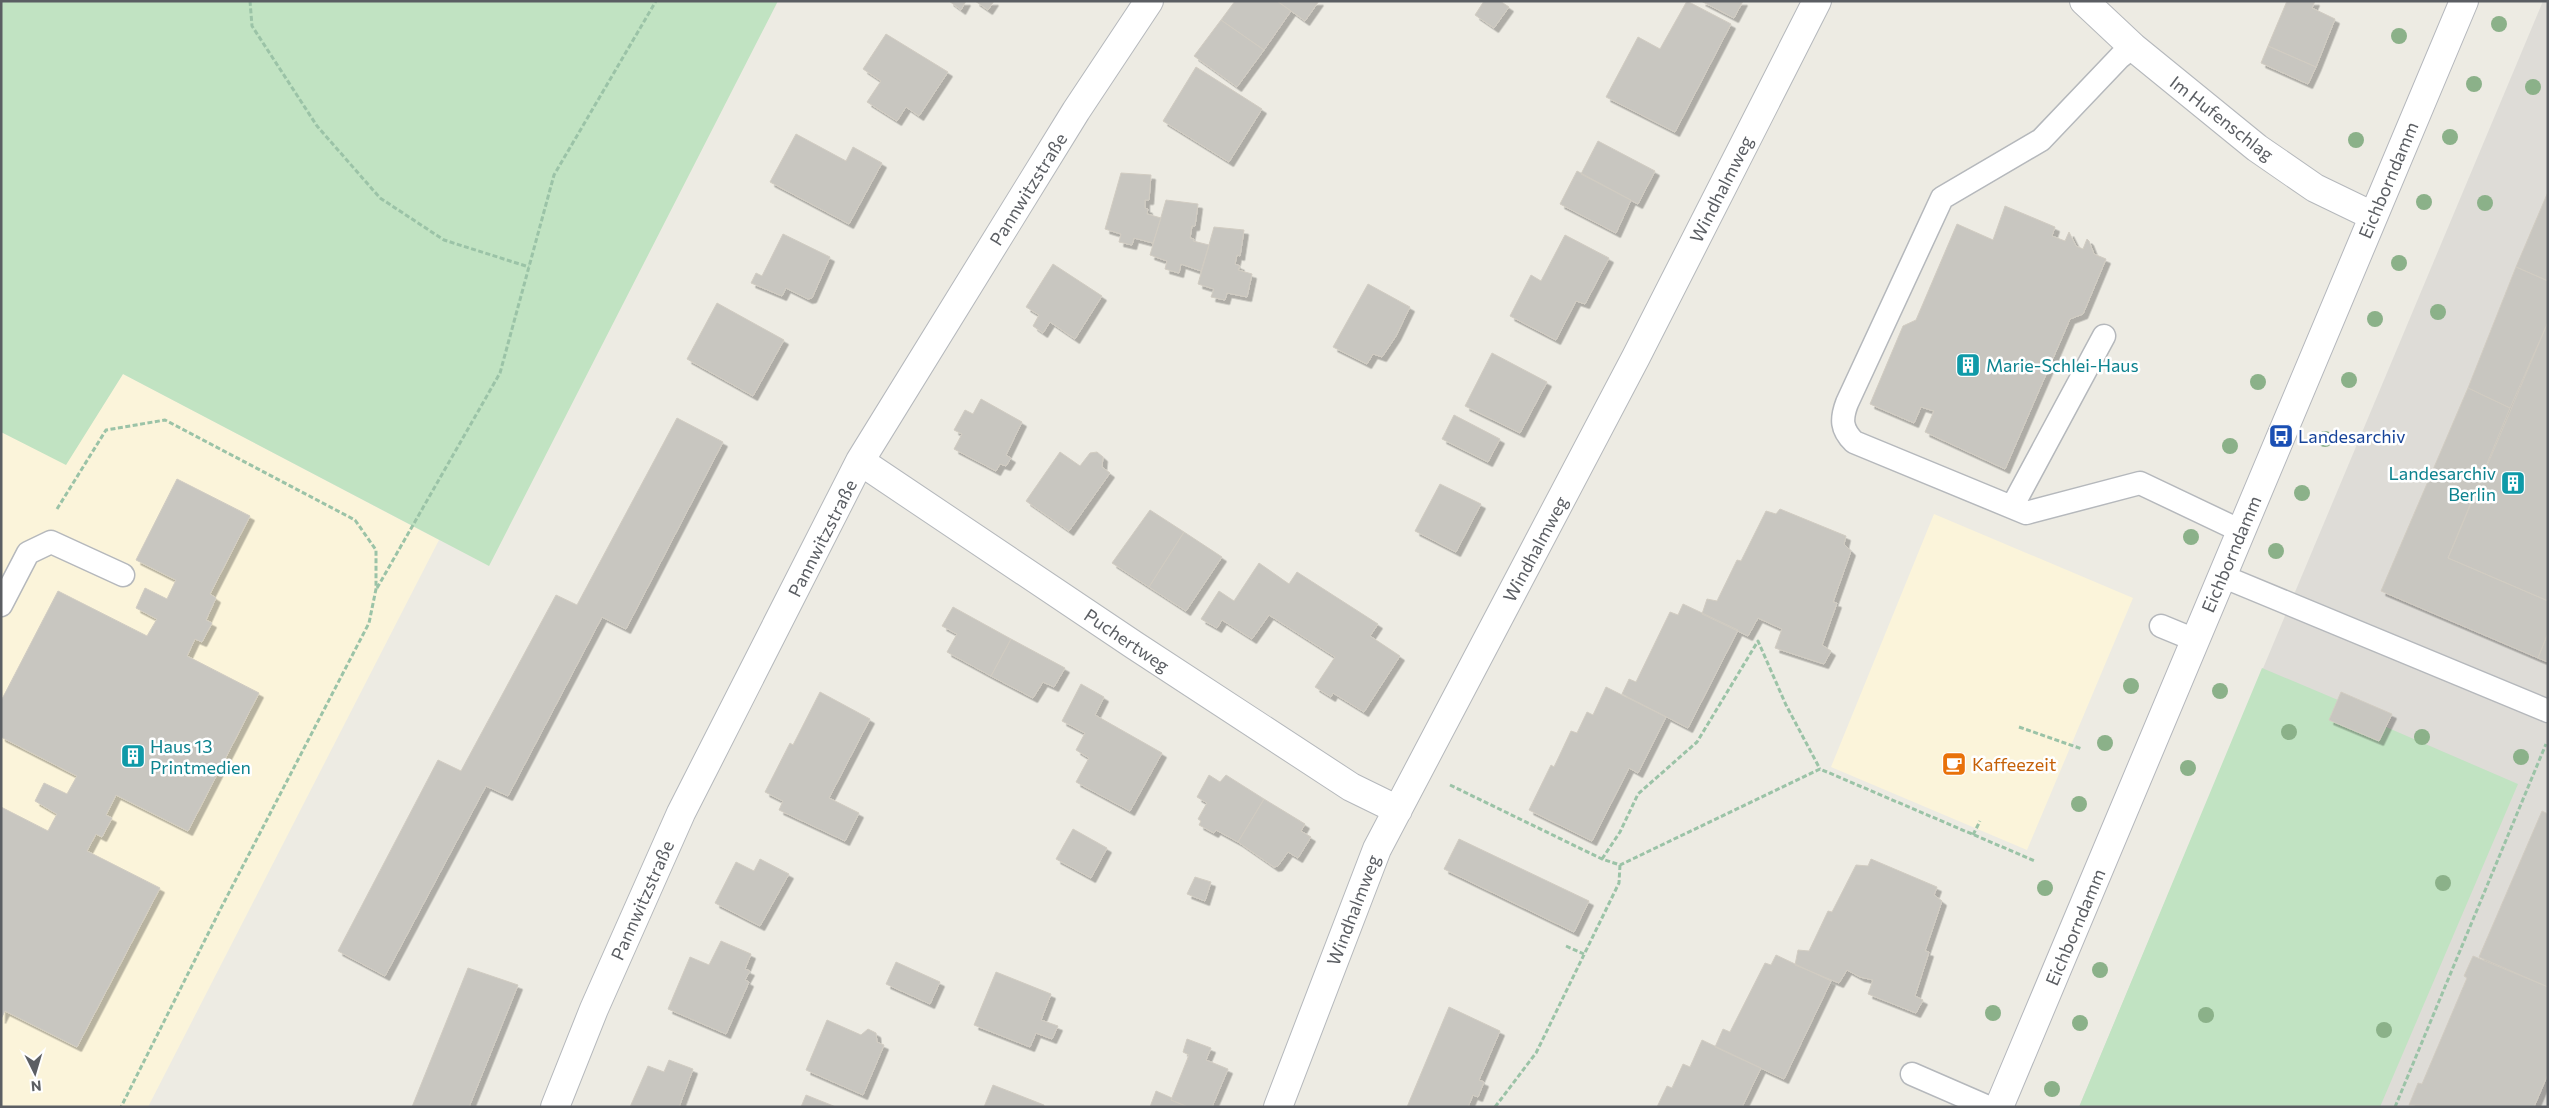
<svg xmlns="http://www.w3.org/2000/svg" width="2549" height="1108" viewBox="0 0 2549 1108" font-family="Commissioner,sans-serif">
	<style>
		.commercial { fill: #fbf4da }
		.industrial { fill: #dedcd7 }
		.green { fill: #c1e3c2 }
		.building { fill: #c8c6c0; stroke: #d1ccc2; filter: url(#shadow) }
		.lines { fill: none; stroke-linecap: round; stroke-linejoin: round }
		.service-casing { stroke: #b5b8bc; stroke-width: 25 }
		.minor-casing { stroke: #b5b8bc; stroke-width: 30 }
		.secondary-casing { stroke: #b4b7bc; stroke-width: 30 }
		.path { stroke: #9bc3a7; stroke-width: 3; stroke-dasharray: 5 2.5; stroke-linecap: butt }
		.service { stroke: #fff; stroke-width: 22 }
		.minor { stroke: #fff; stroke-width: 28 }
		.secondary { stroke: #fff; stroke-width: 28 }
		.tree { fill: #8bb189 }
		.labels { text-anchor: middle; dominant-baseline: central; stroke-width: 5; stroke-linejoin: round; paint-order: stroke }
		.street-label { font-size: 18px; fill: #5b5e63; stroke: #fff }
		.culture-label { font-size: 18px; fill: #0d838f; stroke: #fff; text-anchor: start }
		.transit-label { font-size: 18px; fill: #164399; stroke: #fff; text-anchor: start }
		.food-label { font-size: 18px; fill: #c56008; stroke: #fff; text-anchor: start }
	</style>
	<defs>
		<filter id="shadow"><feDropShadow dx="4.5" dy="4.5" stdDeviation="0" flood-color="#0004"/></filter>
	</defs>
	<rect width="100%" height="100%" fill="#edebe3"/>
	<path class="commercial" d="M123 374 439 540 148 1107H1V432L66 464Z
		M1934 514 2133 598 2027 850 1831 767Z"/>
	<path class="industrial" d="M2543 1H2548V1107H2079Z"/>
	<path class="green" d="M1 1H778L489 566 123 374 66 465 1 432Z
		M2262 668 2338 700 2330 720 2379 741 2386 727 2518 784 2380 1107H2079Z"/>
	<path class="building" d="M949 1H966L961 10Z
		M975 1H994L988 10Z
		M1235 1H1277L1291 11 1264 50 1221 20Z
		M1277 1H1319L1305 21Z
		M1484 1H1500L1509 7 1494 28 1475 15Z
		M1687 1 1731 24 1675 132 1606 97 1638 37 1660 49Z
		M1701 1H1743L1734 18Z
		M2287 1H2315L2312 8 2335 19 2316 67 2268 46Z
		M1221 20 1264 50 1237 87 1194 56Z
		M886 34 948 72 919 116 906 107 897 121 867 102 881 81 863 69Z
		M2268 46 2316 67 2308 84 2261 63Z
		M1196 67 1262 109 1229 162 1163 121Z
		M796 134 846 161 853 147 882 163 849 224 770 182Z
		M1598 141 1655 171 1638 204 1581 174Z
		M1577 171 1631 200 1616 233 1560 204Z
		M1121 173 1151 175 1149 200H1145V208L1148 209 1147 214 1161 218 1153 243 1134 238 1132 245 1119 242 1121 234 1105 229Z
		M2548 192V281L2516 267Z
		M1166 200 1198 204 1195 226H1192L1190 238 1194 239 1193 241 1209 245 1201 271 1181 264 1179 273 1165 269 1167 261 1150 255Z
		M2005 206 2055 227 2052 236 2065 241 2069 232 2076 246 2083 249 2087 239 2089 241 2094 254 2106 259 2083 314 2070 319 2005 469 1925 432 1934 411 1921 407 1914 423 1870 404 1903 326 1916 320 1957 224 1993 240Z
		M1214 227 1244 230 1240 256 1237 255 1235 264 1240 266 1238 270 1252 274 1247 297 1227 293 1225 300 1211 297 1214 289 1198 284Z
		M783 234 830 257 812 298 808 299 786 288 782 296 751 283 756 273 762 276Z
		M1565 235 1609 258 1585 304 1576 301 1556 340 1510 316 1531 275 1541 281Z
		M1053 264 1102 296 1075 339 1050 322 1043 333 1033 326 1039 315 1026 307Z
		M2516 267 2548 281V322L2510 408 2468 388Z
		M1368 284 1410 307 1396 336 1382 357 1373 354 1367 364 1333 347Z
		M717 303 784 340 753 396 687 359Z
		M2548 322V601L2448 558Z
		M1492 353 1547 382 1520 433 1465 406Z
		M2468 388 2510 408 2448 558 2548 601V633L2538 658 2381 591Z
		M981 399 1022 422 1006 455 1011 458 1006 466 1000 464 996 471 954 449 962 434 954 430 965 410 973 414Z
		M1454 415 1500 439 1488 462 1442 439Z
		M677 418 723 442 626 629 602 617 508 796 486 786 385 976 338 951 438 760 461 771 556 595 577 605Z
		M1060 452 1080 466 1090 453 1097 452 1103 457 1102 467 1110 473 1069 531 1026 501Z
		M177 479 250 516 210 594 216 598 206 620 212 623 202 642 195 639 187 656 259 693 188 831 116 795 106 815 112 818 102 837 96 834 87 851 160 888 77 1047 5 1011 1 1019V807L48 831 57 814 35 801 44 783 67 794 77 776 1 737V701L58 591 147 636 157 619 136 608 145 588 167 599 176 580 136 560Z
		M1440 484 1481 504 1456 552 1415 531Z
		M1780 509 1846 536 1844 544 1851 551 1833 602 1837 603 1822 645 1831 651 1824 664 1775 648 1782 629 1758 618 1748 636 1702 614 1707 599 1717 601 1737 560 1741 561 1766 511 1776 514Z
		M1150 510 1184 532 1149 587 1112 563Z
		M1184 532 1222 557 1186 611 1149 587Z
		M1259 563 1289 584 1297 572 1378 624 1370 636 1400 656 1364 712 1333 693 1331 697 1315 687 1335 657 1269 615 1252 639 1222 620 1217 628 1201 619 1219 591 1234 601Z
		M1683 604 1738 630 1688 728 1622 694 1629 679 1636 682 1670 612 1678 615Z
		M953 607 1011 639 991 676 947 652 957 634 942 626Z
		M2548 633V662L2538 658Z
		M1011 639 1065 668 1054 687 1043 682 1033 698 991 676Z
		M1081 684 1104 697 1095 715 1162 753 1130 811 1076 782 1089 758 1076 750 1085 733 1062 721Z
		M1606 687 1666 717 1638 773 1629 768 1592 841 1529 810 1551 765 1554 767 1571 731 1577 733 1587 712 1593 715Z
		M820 692 870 719 829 798 859 813 845 841 779 810 783 801 765 792 790 743 793 745Z
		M2341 692 2392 714 2379 741 2329 720Z
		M1209 775 1220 782 1226 775 1264 799 1238 842 1216 830 1214 833 1199 825 1201 821 1198 819 1207 803 1197 797Z
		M1264 799 1305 824 1301 831 1311 837 1298 858 1288 852 1278 866 1274 867 1238 842Z
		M2542 811 2548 814V987L2479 957Z
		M1073 829 1107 848 1091 878 1056 859Z
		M1459 839 1589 901 1574 932 1444 869Z
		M760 859 789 874 760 926 715 903 736 862 754 871Z
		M1871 859 1937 887 1934 895 1942 901 1925 951 1929 952 1915 996 1923 1000 1916 1013 1868 994 1873 980 1860 977 1847 970 1839 983 1795 965 1798 950 1809 951 1828 911 1832 912 1856 865 1868 866Z
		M1195 877 1211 882 1205 901 1187 894Z
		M721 941 751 954 745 969 750 971 745 980 749 982 726 1034 668 1009 690 957 709 965Z
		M1776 955 1831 981 1784 1079 1715 1047 1723 1029 1730 1032 1765 963 1771 965Z
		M2473 956 2548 987V1074L2534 1107 2409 1105 2418 1083 2422 1084 2467 978 2464 976Z
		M896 962 940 982 930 1004 886 984Z
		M468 968 518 985 469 1107H412Z
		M996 972 1051 994 1041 1020 1058 1026 1052 1039 1036 1033 1030 1047 974 1025Z
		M1449 1007 1500 1031 1479 1080 1484 1082 1478 1097 1473 1095 1468 1107H1407Z
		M827 1020 861 1035 868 1029 876 1033 877 1042 884 1045 863 1095 806 1070Z
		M1187 1039 1211 1048 1206 1060 1228 1069 1212 1107H1188L1171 1100 1189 1055 1183 1052Z
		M1702 1040 1761 1068 1742 1107H1657L1667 1086 1672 1088 1683 1064 1690 1067Z
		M669 1060 693 1069 679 1107H630L648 1066 664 1072Z
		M993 1085 1044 1105V1107H984Z
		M1156 1091 1172 1098 1171 1100 1188 1107H1150Z
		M806 1095 836 1107H801Z"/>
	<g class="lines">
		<defs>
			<path id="service" d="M2133 47 2120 57 2041 140 1942 198 1847 403C1841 419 1841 429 1854 442L2026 513 2140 483 2241 531
				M2012 507 2104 336
				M2222 576 2548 711
				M1 605 28 553 51 542 123 575
				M2161 626 2195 640
				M1912 1074 1988 1107"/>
			<path id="minor" d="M2084 1 2133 47 2257 148 2315 188 2373 216
				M860 461 1134 645 1351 787 1398 810
				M555 1107 594 1009 681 813 860 461 1076 111 1149 1
				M1278 1107 1377 849 1636 357 1817 1"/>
			<path id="secondary" d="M1999 1107 2464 1"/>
		</defs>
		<use href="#service" class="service-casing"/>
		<use href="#minor" class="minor-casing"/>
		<use href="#secondary" class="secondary-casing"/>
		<path class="path" d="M250 1 252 26 317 126 380 198 444 240 529 267
			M57 509 106 430 165 420 355 520 376 550V589L369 623 220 910 121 1107
			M377 588 500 373 554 175 656 1
			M2019 727 2082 749
			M1450 785 1602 859 1620 865 1820 769 2035 861
			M1973 835 1980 821
			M1602 859 1620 832 1638 794 1697 742 1758 641 1786 705 1820 769
			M1566 946 1584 954
			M1495 1107 1536 1053 1619 883 1620 865
			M2395 1107 2546 744"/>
		<use href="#service" class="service"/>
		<use href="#minor" class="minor"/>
		<use href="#secondary" class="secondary"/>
	</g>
	<g class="tree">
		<circle cx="2499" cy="24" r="8"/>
		<circle cx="2399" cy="36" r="8"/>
		<circle cx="2474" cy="84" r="8"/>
		<circle cx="2533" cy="87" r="8"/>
		<circle cx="2450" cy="137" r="8"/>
		<circle cx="2356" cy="140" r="8"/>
		<circle cx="2424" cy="202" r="8"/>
		<circle cx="2485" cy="203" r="8"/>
		<circle cx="2399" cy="263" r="8"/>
		<circle cx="2438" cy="312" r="8"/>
		<circle cx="2375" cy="319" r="8"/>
		<circle cx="2349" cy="380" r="8"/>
		<circle cx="2258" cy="382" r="8"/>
		<circle cx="2325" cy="439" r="8"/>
		<circle cx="2230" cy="446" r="8"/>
		<circle cx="2302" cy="493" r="8"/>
		<circle cx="2191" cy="537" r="8"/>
		<circle cx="2276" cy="551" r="8"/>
		<circle cx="2131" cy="686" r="8"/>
		<circle cx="2220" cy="691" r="8"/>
		<circle cx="2289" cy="732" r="8"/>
		<circle cx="2422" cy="737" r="8"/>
		<circle cx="2105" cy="743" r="8"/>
		<circle cx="2521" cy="757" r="8"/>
		<circle cx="2188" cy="768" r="8"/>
		<circle cx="2079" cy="804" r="8"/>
		<circle cx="2443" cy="883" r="8"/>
		<circle cx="2045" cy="888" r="8"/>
		<circle cx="2100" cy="970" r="8"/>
		<circle cx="1993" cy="1013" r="8"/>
		<circle cx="2206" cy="1015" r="8"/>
		<circle cx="2080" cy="1023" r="8"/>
		<circle cx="2384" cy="1030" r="8"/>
		<circle cx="2052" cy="1089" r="8"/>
	</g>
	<defs>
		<symbol id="building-square" viewBox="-11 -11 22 22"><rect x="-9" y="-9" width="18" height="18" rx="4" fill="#0f9aa8" stroke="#fff"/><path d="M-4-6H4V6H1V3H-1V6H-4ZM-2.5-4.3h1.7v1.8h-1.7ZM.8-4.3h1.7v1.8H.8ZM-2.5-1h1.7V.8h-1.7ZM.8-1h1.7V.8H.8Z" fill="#fff"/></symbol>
		<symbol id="bus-square" viewBox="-11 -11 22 22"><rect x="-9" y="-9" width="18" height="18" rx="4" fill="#1a4fb4" stroke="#fff"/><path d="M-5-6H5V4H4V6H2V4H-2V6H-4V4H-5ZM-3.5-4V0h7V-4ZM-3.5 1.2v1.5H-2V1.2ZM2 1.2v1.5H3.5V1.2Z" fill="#fff"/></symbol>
		<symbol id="cafe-square" viewBox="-11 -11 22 22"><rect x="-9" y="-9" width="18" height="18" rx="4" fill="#e8710a" stroke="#fff"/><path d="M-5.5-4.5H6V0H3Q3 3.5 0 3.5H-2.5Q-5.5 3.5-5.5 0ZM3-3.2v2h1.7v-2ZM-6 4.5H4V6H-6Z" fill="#fff"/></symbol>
	</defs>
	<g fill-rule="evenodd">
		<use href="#building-square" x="1954" y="351" width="28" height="28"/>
		<use href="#bus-square" x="2267" y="422" width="28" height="28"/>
		<use href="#building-square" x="2499" y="469" width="28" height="28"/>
		<use href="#building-square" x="119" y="742" width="28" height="28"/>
		<use href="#cafe-square" x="1940" y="750" width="28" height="28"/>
	</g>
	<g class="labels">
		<g class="street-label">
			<text transform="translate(2222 118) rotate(38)">Im Hufenschlag</text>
			<text transform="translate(2388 180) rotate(-67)">Eichborndamm</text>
			<text transform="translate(1028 189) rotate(-58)">Pannwitzstraße</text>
			<text transform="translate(1721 189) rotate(-63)">Windhalmweg</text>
			<text transform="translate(822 538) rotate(-63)">Pannwitzstraße</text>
			<text transform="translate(1535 549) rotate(-62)">Windhalmweg</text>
			<text transform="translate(2231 554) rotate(-67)">Eichborndamm</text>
			<text transform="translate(1127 640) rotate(34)">Puchertweg</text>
			<text transform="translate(642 900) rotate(-66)">Pannwitzstraße</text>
			<text transform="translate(1353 910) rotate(-69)">Windhalmweg</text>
			<text transform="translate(2075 927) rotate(-67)">Eichborndamm</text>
		</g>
		<g class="culture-label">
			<text x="1986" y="365">Marie-Schlei-Haus</text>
			<text x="2496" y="473" text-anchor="end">Landesarchiv<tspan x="2496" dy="21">Berlin</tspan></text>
			<text x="150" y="746">Haus 13<tspan x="150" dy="21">Printmedien</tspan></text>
		</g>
		<g class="transit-label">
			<text x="2298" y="436">Landesarchiv</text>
		</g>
		<g class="food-label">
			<text x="1972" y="764">Kaffeezeit</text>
		</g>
	</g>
	<rect width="2549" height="1108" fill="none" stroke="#5b5e63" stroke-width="5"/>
	<g transform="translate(35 1073) rotate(175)" stroke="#ffffff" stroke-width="4" paint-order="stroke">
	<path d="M0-4L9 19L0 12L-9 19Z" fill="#5b5e63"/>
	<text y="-8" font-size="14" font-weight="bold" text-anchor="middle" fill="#5b5e63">N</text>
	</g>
</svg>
